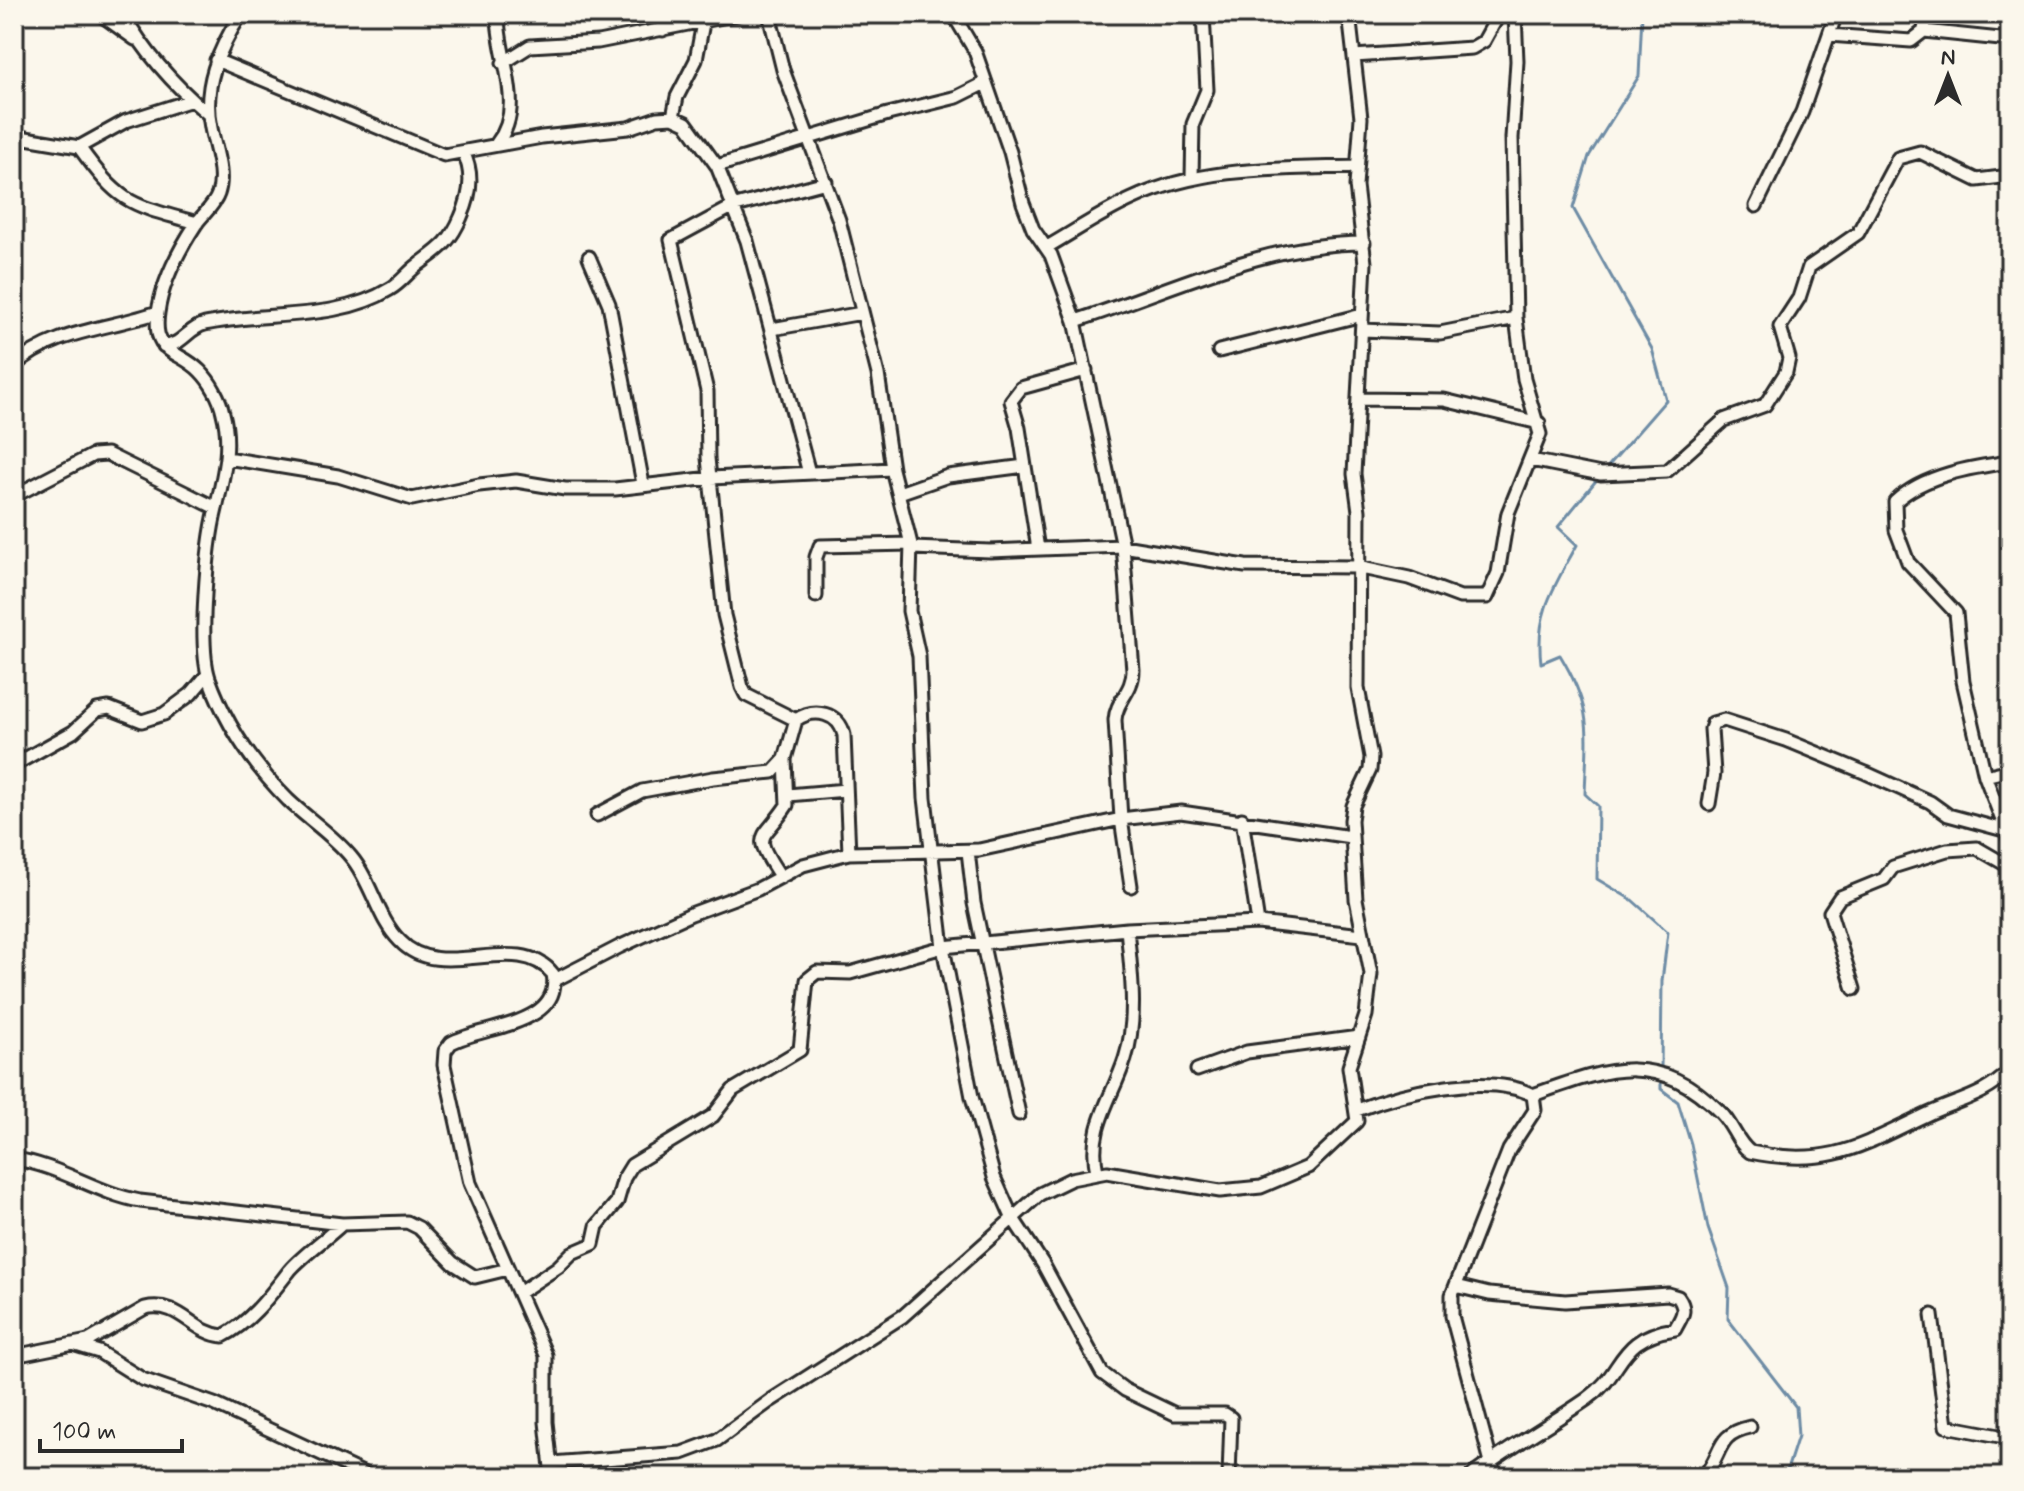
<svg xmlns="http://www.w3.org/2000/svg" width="2024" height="1491" viewBox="0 0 2024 1491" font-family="Mynerve,sans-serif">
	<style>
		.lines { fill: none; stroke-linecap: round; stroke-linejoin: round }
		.stream { stroke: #6e8ca5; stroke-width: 3 }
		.minor-casing { stroke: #2b2b2b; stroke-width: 17 }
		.minor { stroke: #fbf7ec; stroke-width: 11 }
	</style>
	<rect width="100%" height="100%" fill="#fbf7ec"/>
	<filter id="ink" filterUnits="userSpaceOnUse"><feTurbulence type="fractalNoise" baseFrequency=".0125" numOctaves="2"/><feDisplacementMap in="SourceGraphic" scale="16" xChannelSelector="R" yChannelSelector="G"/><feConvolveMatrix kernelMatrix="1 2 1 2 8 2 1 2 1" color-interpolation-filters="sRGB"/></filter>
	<g filter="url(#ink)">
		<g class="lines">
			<path class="stream" d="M1604 471 1666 400 1652 349 1573 208 1589 156 1639 76 1642 14
				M1599 477 1558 527 1577 545C1554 587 1535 613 1541 663L1560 655C1594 711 1587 732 1585 794L1598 806 1597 879 1632 900 1668 932 1662 981 1661 1071
				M1661 1079V1089L1678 1102 1691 1144 1708 1228 1729 1288 1728 1319 1796 1407 1798 1436 1785 1476"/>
			<defs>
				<path id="minor" d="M100 14 135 39
					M123 14C145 53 174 85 208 114
					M241 14C219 49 202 86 211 128 215 149 225 174 218 194 214 206 203 214 196 224 179 250 162 282 158 313 152 355 178 349 200 371 210 381 220 398 223 413 232 447 223 476 216 509 207 545 198 644 209 678 226 725 253 765 288 800 309 820 333 835 351 857 372 882 377 918 400 941 441 985 517 929 553 974 563 1026 481 1026 451 1043L445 1051 444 1065 470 1183 546 1355V1422L552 1477
					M660 14 663 30
					M769 14 783 70 839 220 878 374 892 469 911 544 909 611 919 656 925 798 943 947 972 1097 994 1177 1012 1217 1043 1264 1102 1373 1125 1390 1175 1414H1225L1231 1418 1229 1477
					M953 14 975 51 1010 152 1023 203 1033 229 1051 255 1075 321 1123 546 1133 670C1133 692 1116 700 1115 720L1121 819 1131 886
					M1924 31 2010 40
					M1829 35 1911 41 1924 31 1926 14
					M1354 56 1472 48 1484 41 1499 14
					M216 60 444 155 542 137 628 128 657 118 673 117 686 123 717 166 747 241 809 473
					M503 63 530 46 598 42 738 14
					M673 117 677 97 696 60 703 23
					M14 136 79 147C121 205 129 204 197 223
					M497 143C527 106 497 56 498 14
					M79 147 126 121 192 100
					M717 166 888 114 957 97 985 83
					M1192 178 1193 124 1207 90 1203 14
					M1756 206 1802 112 1836 14
					M1047 247C1075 231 1103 212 1132 199 1202 166 1281 169 1356 167
					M589 257 609 304 643 484
					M1075 321C1170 291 1262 243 1364 243
					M772 329 862 313
					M1362 330 1440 333 1516 318
					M164 346C183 345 188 328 205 324 264 311 337 322 390 289 401 283 408 272 418 265 439 249 450 243 461 217 471 195 474 173 463 152
					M1219 351 1362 315
					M14 366C53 330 111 329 158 312
					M1361 399 1444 400 1539 423
					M227 458 338 476 412 499 479 485 516 481 565 489H615L711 478 892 469
					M1531 460 1601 474 1667 471 1724 420 1765 405 1786 372 1789 358 1780 327 1799 298 1809 267 1858 233 1898 158 1920 152 1977 180 2010 176
					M2010 462C1972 467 1923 475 1895 502L1896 530 1908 562 1956 613 1963 681 1985 776 2010 841
					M899 493 948 476 1025 466
					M14 496 93 455 107 454 216 508
					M912 548 990 551 1123 546 1245 566 1357 567 1409 578 1460 597H1487L1498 573 1508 513 1540 434 1524 379 1516 318 1512 138 1517 61 1515 14
					M1038 549 1019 428 1011 401 1021 388 1086 370
					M816 596V557L820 546 911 544
					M796 720 746 695 742 687 724 615 708 458 707 391 671 240 732 207 826 182
					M14 765 73 732 97 710 109 708 142 721 164 714 191 694 208 674
					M1985 776 2010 770
					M788 795 846 790
					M1709 804 1714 773 1711 729 1713 723 1724 720 1786 740 1866 773 1930 802 1948 815 2004 830
					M597 815 642 791 713 778 773 772 785 759 796 720C815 707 839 713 844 735L849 853
					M1242 819 1258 923
					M968 851 974 903 1019 1114
					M780 876C750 831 763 842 787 805L785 759
					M555 980 619 947 691 914 758 889 803 865 849 853 979 850 1121 819 1181 812 1351 837
					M1854 989 1830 912 1840 897 1884 879 1893 867 1947 850 1977 848 2010 867
					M1197 1070 1247 1052 1359 1037
					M1533 1095C1609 1068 1657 1049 1721 1113 1733 1125 1737 1143 1750 1152 1830 1168 1860 1146 1928 1114 1961 1099 1983 1097 2010 1071
					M1357 1110C1403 1092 1487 1072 1533 1095L1535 1110 1509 1150 1452 1295V1316L1495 1477
					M14 1159C59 1165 96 1193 140 1201L342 1224 407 1222 419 1228 453 1263 475 1277 508 1269
					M1097 1172C1087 1128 1112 1099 1125 1059 1138 1019 1131 970 1127 929
					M1456 1286 1489 1294 1565 1301 1668 1294 1678 1297C1688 1311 1681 1317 1675 1329 1615 1338 1626 1372 1587 1399 1548 1426 1508 1448 1470 1477
					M519 1293 558 1267 572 1253 593 1244 597 1226 617 1202 624 1178 632 1165 713 1116 733 1090 800 1050 807 980 817 972 850 973 943 947 1127 929 1258 923 1362 935
					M1932 1315 1946 1426 2010 1438
					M76 1345 99 1352 142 1379 214 1404 371 1477
					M14 1356 88 1341 145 1308C180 1300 193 1334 223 1336 251 1322 271 1294 290 1270 304 1254 326 1239 342 1224
					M551 1463 682 1453 717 1440 770 1401 903 1316 1040 1194 1071 1179 1107 1172 1220 1191 1261 1187 1308 1167 1357 1121 1349 1067 1366 1015 1371 974 1356 899 1351 820 1353 806 1370 770 1371 757 1358 688 1359 511 1354 474 1365 263 1356 186 1361 118 1349 14
					M1703 1477C1724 1454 1714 1435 1750 1427"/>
			</defs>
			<use href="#minor" class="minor-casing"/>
			<use href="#minor" class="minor"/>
		</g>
	</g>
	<rect width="2024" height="1491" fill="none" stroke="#fbf7ec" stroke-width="48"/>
	<rect x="24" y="24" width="1976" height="1443" fill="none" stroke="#2b2b2b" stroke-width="3" filter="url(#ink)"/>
	<g transform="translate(1948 76)" stroke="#fbf7ec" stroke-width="6" paint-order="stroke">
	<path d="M0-6L14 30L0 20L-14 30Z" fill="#2b2b2b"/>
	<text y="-12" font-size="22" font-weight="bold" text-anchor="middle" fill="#2b2b2b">N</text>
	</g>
	<path d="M40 1439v12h142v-12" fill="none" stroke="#2b2b2b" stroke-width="4"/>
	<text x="52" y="1439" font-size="24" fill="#2b2b2b" stroke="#fbf7ec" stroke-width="6" paint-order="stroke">100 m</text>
</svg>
